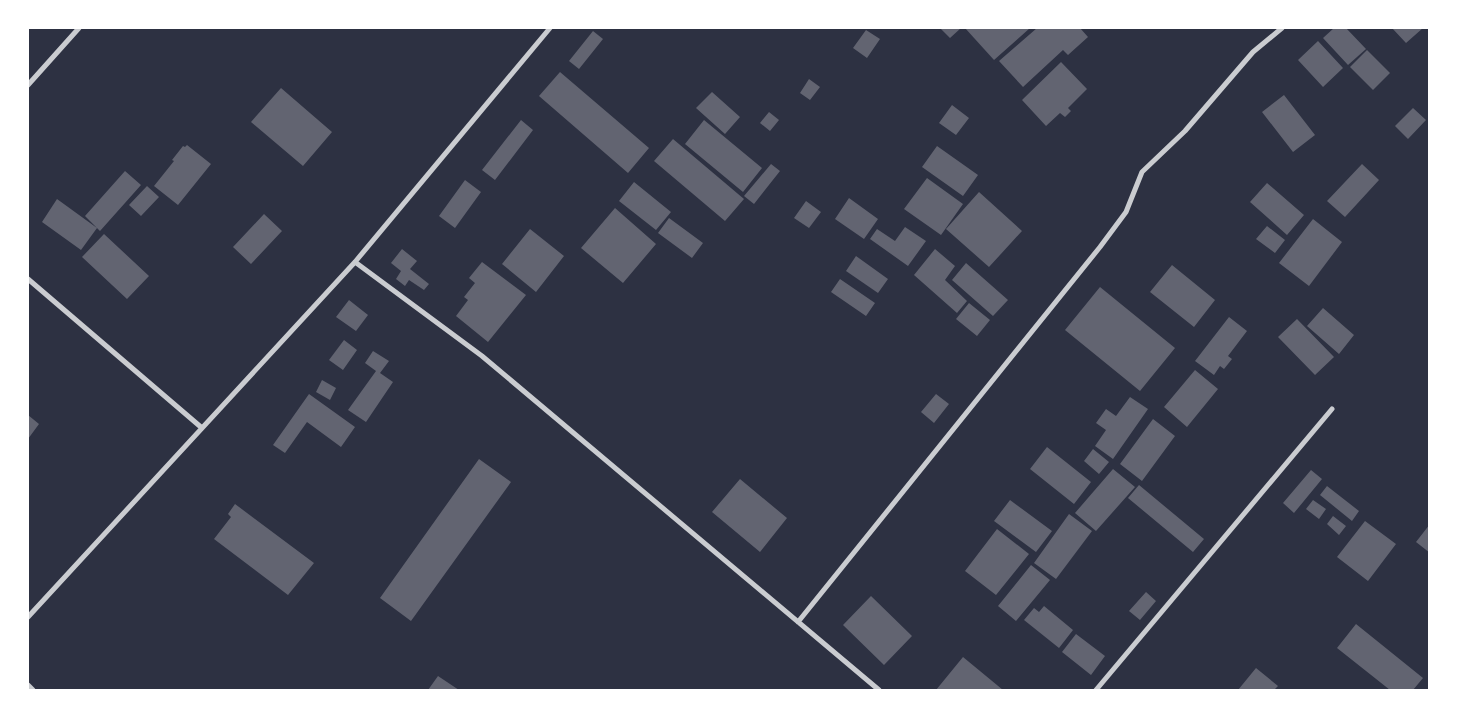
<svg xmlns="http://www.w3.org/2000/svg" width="1457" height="718" viewBox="0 0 1457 718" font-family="Inter,sans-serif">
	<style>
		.building { fill: #626471 }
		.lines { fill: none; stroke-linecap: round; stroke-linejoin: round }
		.minor { stroke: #caccd0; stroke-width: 5 }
	</style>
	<rect width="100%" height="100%" fill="#2d3142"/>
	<path class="building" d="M940 28H961L950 38Z
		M965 28H1030L994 60Z
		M1037 28H1080L1088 37 1068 55 1063 50 1023 87 999 61Z
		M1334 28H1346L1366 49 1348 65 1323 38Z
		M1392 28H1423L1406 43Z
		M866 30 880 39 867 58 853 48Z
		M593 31 603 39 579 69 569 61Z
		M1318 41 1343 68 1323 87 1298 60Z
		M1367 50 1390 73 1373 90 1350 67Z
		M1061 62 1087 89 1068 108 1071 111 1065 117 1060 113 1046 126 1022 100Z
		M560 72 649 148 628 173 539 96Z
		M809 79 820 87 810 100 800 93Z
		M281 88 332 132 303 166 251 122Z
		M712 92 740 117 725 134 696 108Z
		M1284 95 1315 135 1293 152 1262 112Z
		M952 105 969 118 956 135 939 123Z
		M1413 108 1426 120 1408 139 1395 126Z
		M769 112 779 120 770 131 760 123Z
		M521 120 533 130 495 180 482 170Z
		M704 120 762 168 743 192 685 144Z
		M673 139 744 199 725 221 654 161Z
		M187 145 211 164 178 205 154 186 174 161 172 160 183 146 185 147Z
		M937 146 978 175 963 196 922 167Z
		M771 164 780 171 754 204 744 196Z
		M1362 164 1379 180 1345 217 1327 201Z
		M125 171 141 185 100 231 85 216Z
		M927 178 963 204 941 235 904 209Z
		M465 180 481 192 455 228 439 216Z
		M634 182 671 212 656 230 619 201Z
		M1267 183 1304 215 1287 235 1250 202Z
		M147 186 159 197 141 216 129 205Z
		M979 192 1022 231 989 267 946 229Z
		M849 198 878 219 864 239 835 219Z
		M57 199 97 228 81 250 42 222Z
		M806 201 821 212 809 228 794 218Z
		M615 208 656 244 623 283 581 248Z
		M264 214 282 231 251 264 233 247Z
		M669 218 703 243 692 258 658 233Z
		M1313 219 1342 242 1309 286 1279 263Z
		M1267 226 1285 240 1275 253 1256 239Z
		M905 227 926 241 908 266 870 239 877 229 895 241Z
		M530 229 564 256 536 292 502 264Z
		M104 234 149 276 127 299 82 257Z
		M402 249 417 261 410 269 429 284 424 290 409 280 405 286 396 279 401 271 391 263Z
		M935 249 955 266 945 280 967 301 957 313 914 275Z
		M856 256 888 279 878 293 846 271Z
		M482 262 526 295 488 342 456 316 468 300 464 297 475 283 469 278Z
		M966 263 1008 300 993 316 952 280Z
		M1172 265 1215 300 1194 327 1150 292Z
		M840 279 875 303 866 316 831 292Z
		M1100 287 1175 348 1140 391 1065 330Z
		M349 300 368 315 356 331 336 317Z
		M969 303 990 320 977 336 956 319Z
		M1323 308 1354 335 1339 354 1307 326Z
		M1229 317 1247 331 1228 356 1232 359 1224 369 1220 366 1214 375 1195 361Z
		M1297 319 1334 357 1315 375 1278 337Z
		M344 340 357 350 343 370 329 360Z
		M373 351 389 361 380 373 393 382 366 422 348 410 376 371 365 363Z
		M1195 370 1218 389 1187 427 1164 407Z
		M322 380 336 388 330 400 316 392Z
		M309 394 355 427 341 447 307 422 285 453 273 445Z
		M936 394 949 404 934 423 921 412Z
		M1130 397 1148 409 1113 459 1095 446 1106 430 1096 423 1106 409 1116 416Z
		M28 415 39 424 28 439Z
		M1153 419 1175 436 1142 481 1120 464Z
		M1047 447 1091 482 1074 504 1030 469Z
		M1093 449 1109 462 1099 474 1084 461Z
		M479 459 511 482 411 621 380 598Z
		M1113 469 1135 487 1096 531 1075 513Z
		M1311 470 1322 479 1294 513 1283 503Z
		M740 479 787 518 760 552 712 512Z
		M1139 485 1204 539 1193 552 1128 498Z
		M1327 486 1359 511 1352 521 1320 495Z
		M1010 500 1052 531 1036 552 994 521Z
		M1313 500 1326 509 1319 519 1306 509Z
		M235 504 314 563 288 595 214 539 231 517 228 514Z
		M1069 514 1092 531 1056 579 1034 563Z
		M1333 516 1346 526 1339 535 1327 524Z
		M1365 521 1396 544 1368 581 1337 557Z
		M1430 524V553L1416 542Z
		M997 529 1029 554 996 595 965 571Z
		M1031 565 1050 580 1016 621 998 606Z
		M1146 592 1156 601 1140 620 1129 611Z
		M871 596 912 636 884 665 843 625Z
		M1044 606 1073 630 1059 648 1024 620 1034 608 1039 612Z
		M1356 624 1423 678 1413 690H1390L1337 648Z
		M1076 634 1105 656 1091 675 1062 652Z
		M963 657 1003 690H936Z
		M1256 668 1278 686 1274 690H1238Z
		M438 676 459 690H428Z"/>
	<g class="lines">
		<path class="minor" d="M28 85 79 28
			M355 262 482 356 879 690
			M28 279 202 428
			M28 617 355 262 550 28
			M798 622 1100 247 1126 212 1142 172 1185 131 1253 52 1282 28
			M28 685 33 690
			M1096 690 1332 409"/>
	</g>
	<rect width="1457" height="718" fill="none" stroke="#ffffff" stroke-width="58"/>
</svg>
